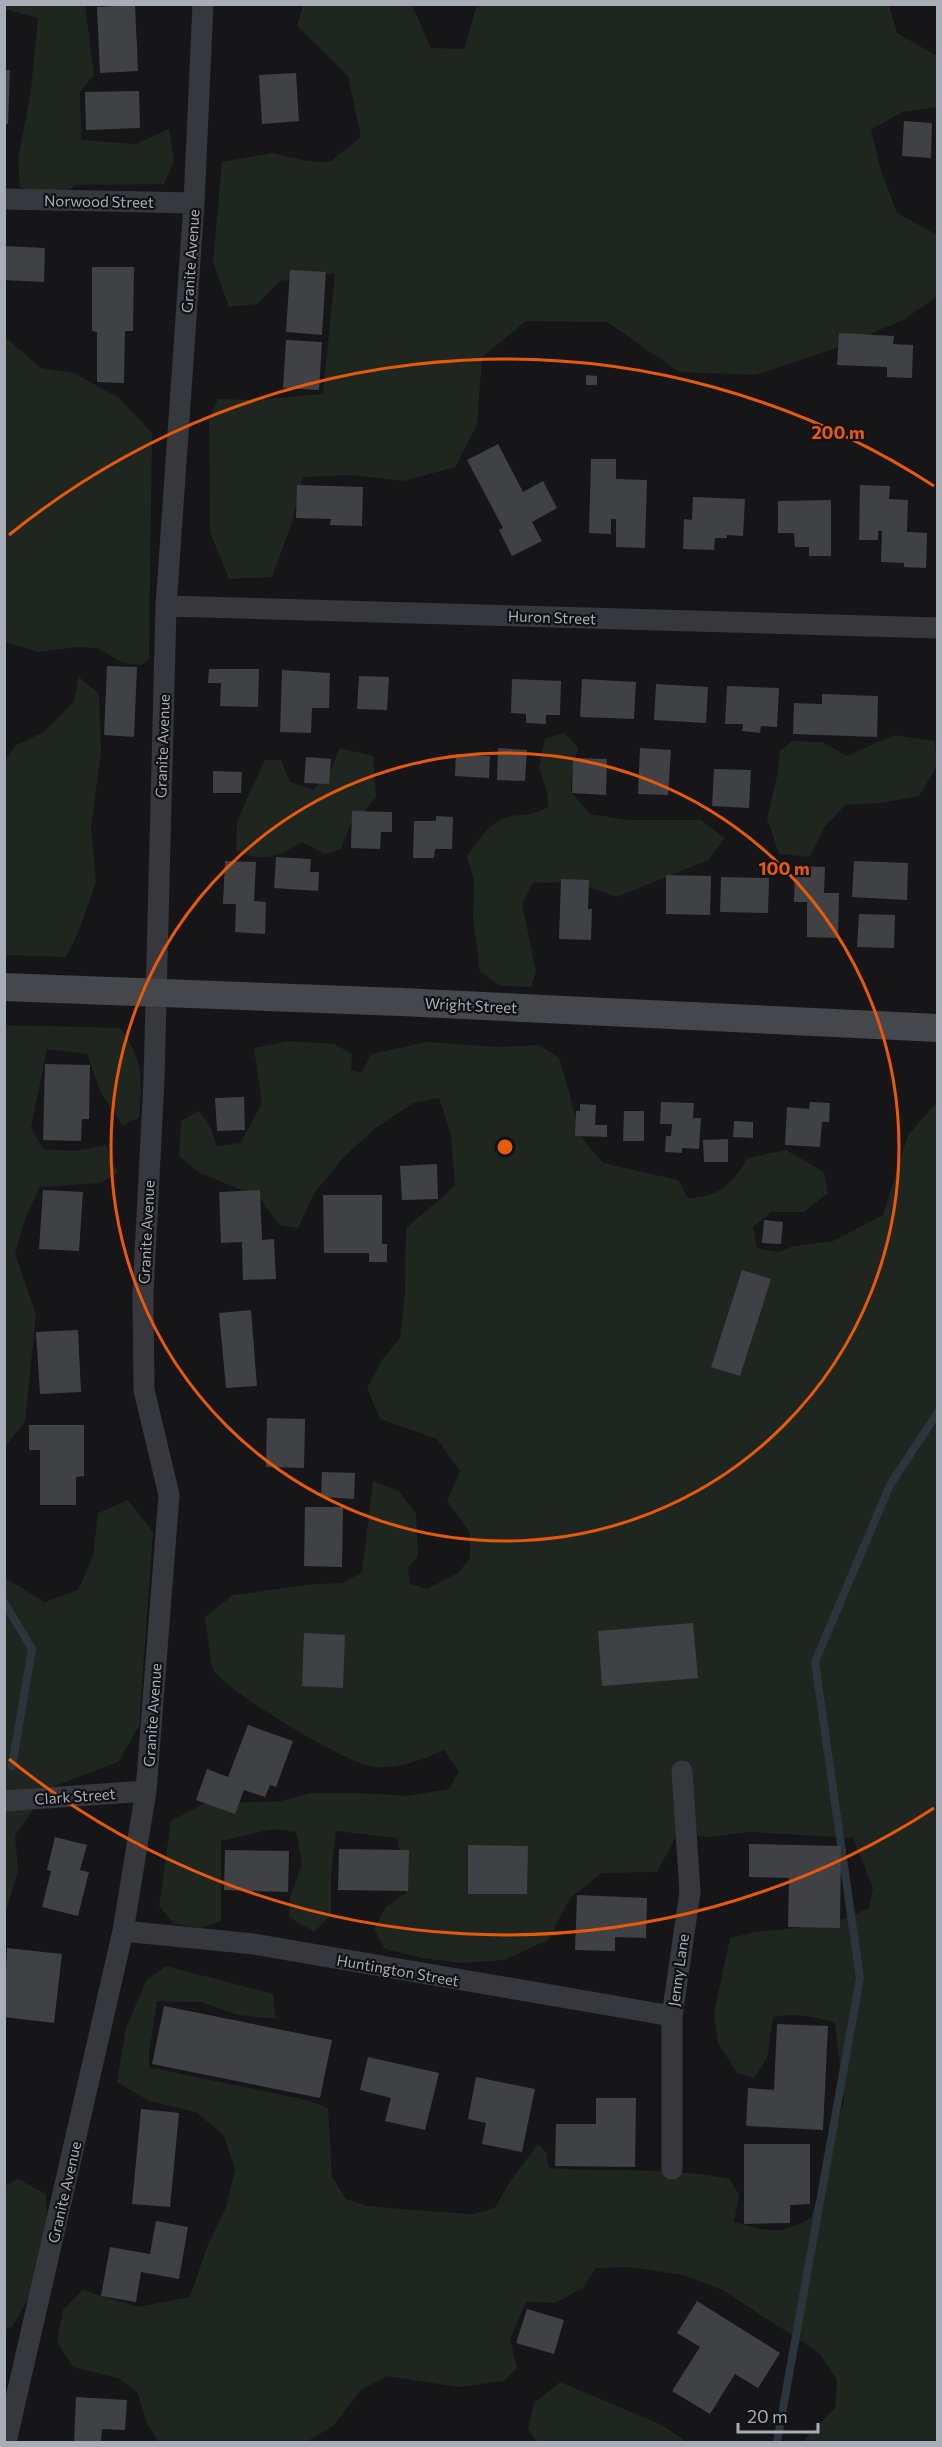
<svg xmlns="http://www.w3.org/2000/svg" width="942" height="2447" viewBox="0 0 942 2447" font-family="Commissioner,sans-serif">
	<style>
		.green { fill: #1e261f }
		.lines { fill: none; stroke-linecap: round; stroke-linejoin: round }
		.stream { stroke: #2c353c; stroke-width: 8 }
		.building { fill: #404145 }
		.street { stroke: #37383d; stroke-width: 21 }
		.secondary { stroke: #45474d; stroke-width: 28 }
		.ring { fill: none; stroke: #e8590c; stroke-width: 3 }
		.labels { text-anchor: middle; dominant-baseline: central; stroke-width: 4.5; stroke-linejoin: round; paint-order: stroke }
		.street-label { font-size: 15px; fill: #a8adb8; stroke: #111113 }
		.centre { fill: #e8590c; stroke: #111113; stroke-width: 3 }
		.ring-label { font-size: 18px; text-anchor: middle; font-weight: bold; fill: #e8590c; stroke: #111113; stroke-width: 4.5; stroke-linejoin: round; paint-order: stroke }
	</style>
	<rect width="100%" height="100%" fill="#161618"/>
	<path class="green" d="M4 5H85L94 75 80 92 81 140 136 144 169 129 174 161 164 184 76 185 64 194H43L20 187 18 160 31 90 38 18 5 9Z
		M303 5H412L431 48 464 49 477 5H889L897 33 937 56V107L902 112 871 130 881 171 897 213 937 235V296L905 319 848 344 756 375 679 372 607 322 526 321 482 357 477 425 455 467 404 481 351 475 303 477 291 525 272 577 229 579 210 532 209 419 218 399 251 400 323 394 335 273 280 281 257 304 229 307 213 262 222 162 272 153 307 161 330 162 361 137 348 76 297 26Z
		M4 336 41 368 74 373 119 398 152 433 149 659 141 665 123 663 97 648 76 647 38 652 5 642Z
		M79 677 99 694 101 751 91 827 96 882 78 933 66 957 5 955V761L16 745 44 732 74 701Z
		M564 733 578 748 572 772 571 792 590 814 629 820H701L725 838 708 860 617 897 575 882 533 883 522 904 536 971 531 987 501 986 480 972 473 917 474 880 467 856C479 839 491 820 512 816 527 814 536 815 548 807L547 792 539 767 545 739Z
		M894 735 935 741 937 766 919 796 881 803 845 805 823 829 810 857 779 854 767 818 778 772 780 751 792 741 822 742 847 756Z
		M340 748 373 756 376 797 365 810 353 819 341 849 325 854 302 842C278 856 262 864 236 850L237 821 265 760H281L290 782 313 790 329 774Z
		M5 1025 120 1028C144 1061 142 1078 139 1117L123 1126 100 1091 87 1054 47 1049 31 1127 43 1149 76 1151 106 1145 118 1173 100 1183 40 1187 26 1216 15 1254 36 1314 25 1421 5 1447Z
		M289 1041 334 1044 352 1054 351 1069 361 1073 372 1054 426 1042 498 1047 539 1045 559 1058 570 1095 579 1135 603 1163 678 1180 688 1198C721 1197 731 1184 748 1158L786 1150 824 1172 828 1193 804 1212H771L753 1227 757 1248 779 1252 793 1246 833 1241 883 1215 908 1135 937 1102V2442H802L835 2408 837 2380 819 2353 723 2290 683 2275 629 2267 596 2268 583 2288 555 2303 526 2302 510 2339 517 2368 504 2381 459 2387 387 2376 361 2390 333 2426 306 2442H159L147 2423 137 2392 118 2378 73 2367 57 2342 63 2310 82 2290 138 2307 190 2297 207 2247 226 2208 235 2169 223 2134 195 2112 149 2101 117 2082 126 2028 146 1981 166 1966 273 1994 276 2019 238 2015 201 2002 157 2001 149 2053V2067L306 2100 328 2108 332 2177 346 2199 367 2206 453 2213 474 2214 495 2208 509 2183 538 2144 546 2152 549 2168C609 2172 670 2167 730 2179L739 2195 734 2222C767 2231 780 2236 811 2218L844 2101 835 2022C814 2017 794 2012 773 2017L767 2058 754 2078 737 2073 718 2043 714 2013 730 1938 755 1932 829 1925 869 1908 873 1888 853 1838 749 1832 709 1837 678 1833 657 1872 602 1873 570 1898 548 1940 504 1960 462 1963 422 1958 385 1949 374 1929 386 1907 406 1893 397 1838 336 1831 331 1877V1915L314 1932 289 1917 290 1897 302 1864 296 1832 272 1829 221 1841V1921L201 1928 174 1924 159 1906 171 1821 203 1804 281 1801 310 1793H363L406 1796 449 1789 459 1771 444 1750C422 1760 399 1769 374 1767 348 1765 229 1693 214 1671 210 1664 207 1627 205 1617L233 1595 314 1584 343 1583 362 1572 373 1481 399 1491 416 1514 418 1556 408 1568 410 1584 427 1589 458 1573 470 1558V1533L447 1501 460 1471 437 1439 380 1419 367 1388 382 1360 400 1338 405 1291 406 1228 455 1186 451 1135 439 1098 413 1103 374 1129 344 1157 315 1192 298 1228 279 1225 260 1198 198 1172 179 1156 181 1121 199 1111 210 1127 217 1146 240 1143 262 1103 254 1048Z
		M128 1500 153 1532 139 1726 118 1762 47 1789 15 1836 18 1871 5 1914V1578L45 1602 78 1590 93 1556 98 1513Z
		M18 2179 46 2194 47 2227 29 2297 13 2326 5 2330 4 2186Z
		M560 2382 662 2425 687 2442H537L528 2429 534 2403Z"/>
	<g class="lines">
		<path class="stream" d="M4 1602 32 1649 12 1766
			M777 2442 860 1978 815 1662 890 1485 938 1412"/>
	</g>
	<path class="building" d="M135 5 138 71 100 73 97 7Z
		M4 70H10L8 124H4Z
		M296 73 299 121 262 124 259 75Z
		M139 91 140 128 86 130 85 92Z
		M904 121 932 123 931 158 902 156Z
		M4 246 45 248 44 282 4 280Z
		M92 267H134L133 331H125L124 383 97 382V332L92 331Z
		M290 270 326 272 322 335 286 332Z
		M839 333 894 336 893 344 913 345 912 378 887 377V367L837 365Z
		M286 340 322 342 319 390 283 388Z
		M586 375 597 376V385H586Z
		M498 444 523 492 543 481 557 508 532 522 542 541 512 556 499 530 503 528 467 460Z
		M591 459H616V479L647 480 645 548 616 547V519H611V534L589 533Z
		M297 485 363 487 362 526 330 525 331 519 296 518Z
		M860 485 890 486 889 499 908 500 907 532 927 533 926 568 904 567V563L881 562 882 531H878V540H859Z
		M693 497 745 499 743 536 727 535V538H715L714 550 683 549 684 519 692 520Z
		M831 500V556H809V547H795L794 533H778V501Z
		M107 666 137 667 134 737 104 735Z
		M209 669H259L258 707 220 706 221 683H208Z
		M282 670 330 673 329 708H312L311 733 280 732Z
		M359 676 389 677 387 710 357 709Z
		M512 679 561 681 560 715H546V724L526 723V714L511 713Z
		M582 679 636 682 634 719 580 717Z
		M656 684 708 687 706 723 654 720Z
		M727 686 779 688 777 727 761 726 760 733 742 731 743 724H725Z
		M822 694 878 696 877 737 793 734 794 703 822 704Z
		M498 748 527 750 525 781 497 780Z
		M640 748 671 750 668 795 638 794Z
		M456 754 490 756 489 778 455 776Z
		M306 757 331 759 329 784 304 783Z
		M573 758 607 759 606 795 572 793Z
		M714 769 751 770 749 808 712 806Z
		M213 771 242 772 241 793H213Z
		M352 811 392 812V832H381L380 849 351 848Z
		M436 816 453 817 452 849H435L434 858H413L414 821H436Z
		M276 857 311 859 310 872H319L318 891 274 888Z
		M225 861 256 862 254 901 266 902 265 934 235 932 236 904H223Z
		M854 861 908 863 907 900 852 897Z
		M795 866 825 867 824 893H839L838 938 807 937V902H794Z
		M666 875 711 876 710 915 666 914Z
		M721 877 769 878 768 913 720 912Z
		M561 879 589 880 588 909H592L591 940 559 939Z
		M859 914 895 915 894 948 857 947Z
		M45 1064 90 1065 89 1119H82L81 1141 43 1140Z
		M244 1097 245 1130 217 1131 215 1098Z
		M661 1102 694 1103 693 1118H701L699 1149 682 1148V1153L665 1152 666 1136H671L672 1124H660Z
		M810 1102 830 1103 829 1122H822L820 1147 785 1145 787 1107 809 1109Z
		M580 1104 596 1105 595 1125H607V1137L575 1136 576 1111H580Z
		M624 1111H644V1141H623Z
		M734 1121 753 1122V1138L733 1137Z
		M728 1139V1162H704L703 1140Z
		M437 1164 438 1199 402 1200 400 1166Z
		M43 1190 83 1192 79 1251 39 1249Z
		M260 1190 262 1240 274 1239 276 1279 243 1280 242 1242 221 1243 219 1192Z
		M323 1195H382V1244H387V1262H369V1253H324Z
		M764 1220 783 1222 781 1244 762 1243Z
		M742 1270 771 1279 740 1376 711 1367Z
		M251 1310 257 1386 226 1388 219 1313Z
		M78 1330 81 1392 40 1394 36 1332Z
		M267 1418 305 1419 304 1468 266 1467Z
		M29 1425H84V1476L76 1477V1505H40V1450H29Z
		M322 1472 355 1473 354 1499 321 1497Z
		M305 1507H343L342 1567 304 1566Z
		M693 1623 698 1678 602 1686 598 1631Z
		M304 1633 345 1635 343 1688 302 1686Z
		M248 1725 293 1741 276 1787 270 1785 265 1797 244 1790 235 1814 196 1800 207 1769 228 1777Z
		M55 1837 87 1845 80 1870 89 1872 78 1916 42 1907 51 1871 47 1870Z
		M749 1844 841 1846 840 1928 788 1927 789 1878 749 1877Z
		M468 1845 528 1846 527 1894H468Z
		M339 1849 409 1850 408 1891 338 1890Z
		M225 1850 289 1851 288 1892 224 1890Z
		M577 1895 647 1898 646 1938 615 1937V1951L575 1950Z
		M7 1948 62 1954 54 2023 4 2017Z
		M164 2006 332 2040 320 2098 152 2064Z
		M777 2024 828 2026 823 2130 746 2126 748 2088 774 2090Z
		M368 2057 439 2073 425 2130 385 2121 391 2098 360 2090Z
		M476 2077 535 2089 522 2152 482 2144 486 2123 468 2119Z
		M596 2098H636L635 2167 555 2166 556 2124H596Z
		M141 2109 179 2113 170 2207 132 2204Z
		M744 2144H810V2204L790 2205V2223L744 2224Z
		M156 2221 188 2227 179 2279 141 2272 136 2302 101 2296 110 2247 150 2254Z
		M697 2301 780 2353 758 2388 735 2374 710 2414 672 2391 700 2347 677 2333Z
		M527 2309 564 2320 554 2354 516 2343Z
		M76 2397 127 2400 125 2430 102 2429 101 2442H74Z"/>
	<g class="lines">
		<path class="street" d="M4 199 194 203
			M166 606 938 628
			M4 1801 146 1791
			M123 1931 254 1944 672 2016
			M672 2169V2016L690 1892 682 1771
			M6 2442 123 1931 146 1791 169 1495 144 1390 143 1294 154 1080 166 606 194 203 203 4"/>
		<path class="secondary" d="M4 987 401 1002 938 1028"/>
	</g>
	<g class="ring">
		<circle cx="505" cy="1147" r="394"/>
		<path d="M934 1808A788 788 0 0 1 9 1759M9 535A788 788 0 0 1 934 486"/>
	</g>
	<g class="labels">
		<g class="street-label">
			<text transform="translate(99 201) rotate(1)">Norwood Street</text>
			<text transform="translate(190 261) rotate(-86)">Granite Avenue</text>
			<text transform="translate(552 617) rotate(2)">Huron Street</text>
			<text transform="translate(162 746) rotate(-88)">Granite Avenue</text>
			<text transform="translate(471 1005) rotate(3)">Wright Street</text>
			<text transform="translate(146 1232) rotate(-87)">Granite Avenue</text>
			<text transform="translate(152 1715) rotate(-86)">Granite Avenue</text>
			<text transform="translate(75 1796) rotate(-4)">Clark Street</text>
			<text transform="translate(398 1970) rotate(10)">Huntington Street</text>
			<text transform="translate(678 1970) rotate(-82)">Jenny Lane</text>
			<text transform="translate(64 2192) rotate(-77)">Granite Avenue</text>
		</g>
	</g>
	<circle cx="505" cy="1147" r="9" class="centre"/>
	<g class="ring-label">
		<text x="838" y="439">200 m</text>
		<text x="784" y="875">100 m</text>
	</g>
	<rect width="942" height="2447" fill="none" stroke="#a8adb8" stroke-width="12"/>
	<path d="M738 2423v9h80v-9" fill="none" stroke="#a8adb8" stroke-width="3"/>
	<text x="747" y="2423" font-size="18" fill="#a8adb8" stroke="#111113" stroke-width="4.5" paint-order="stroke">20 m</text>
</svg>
